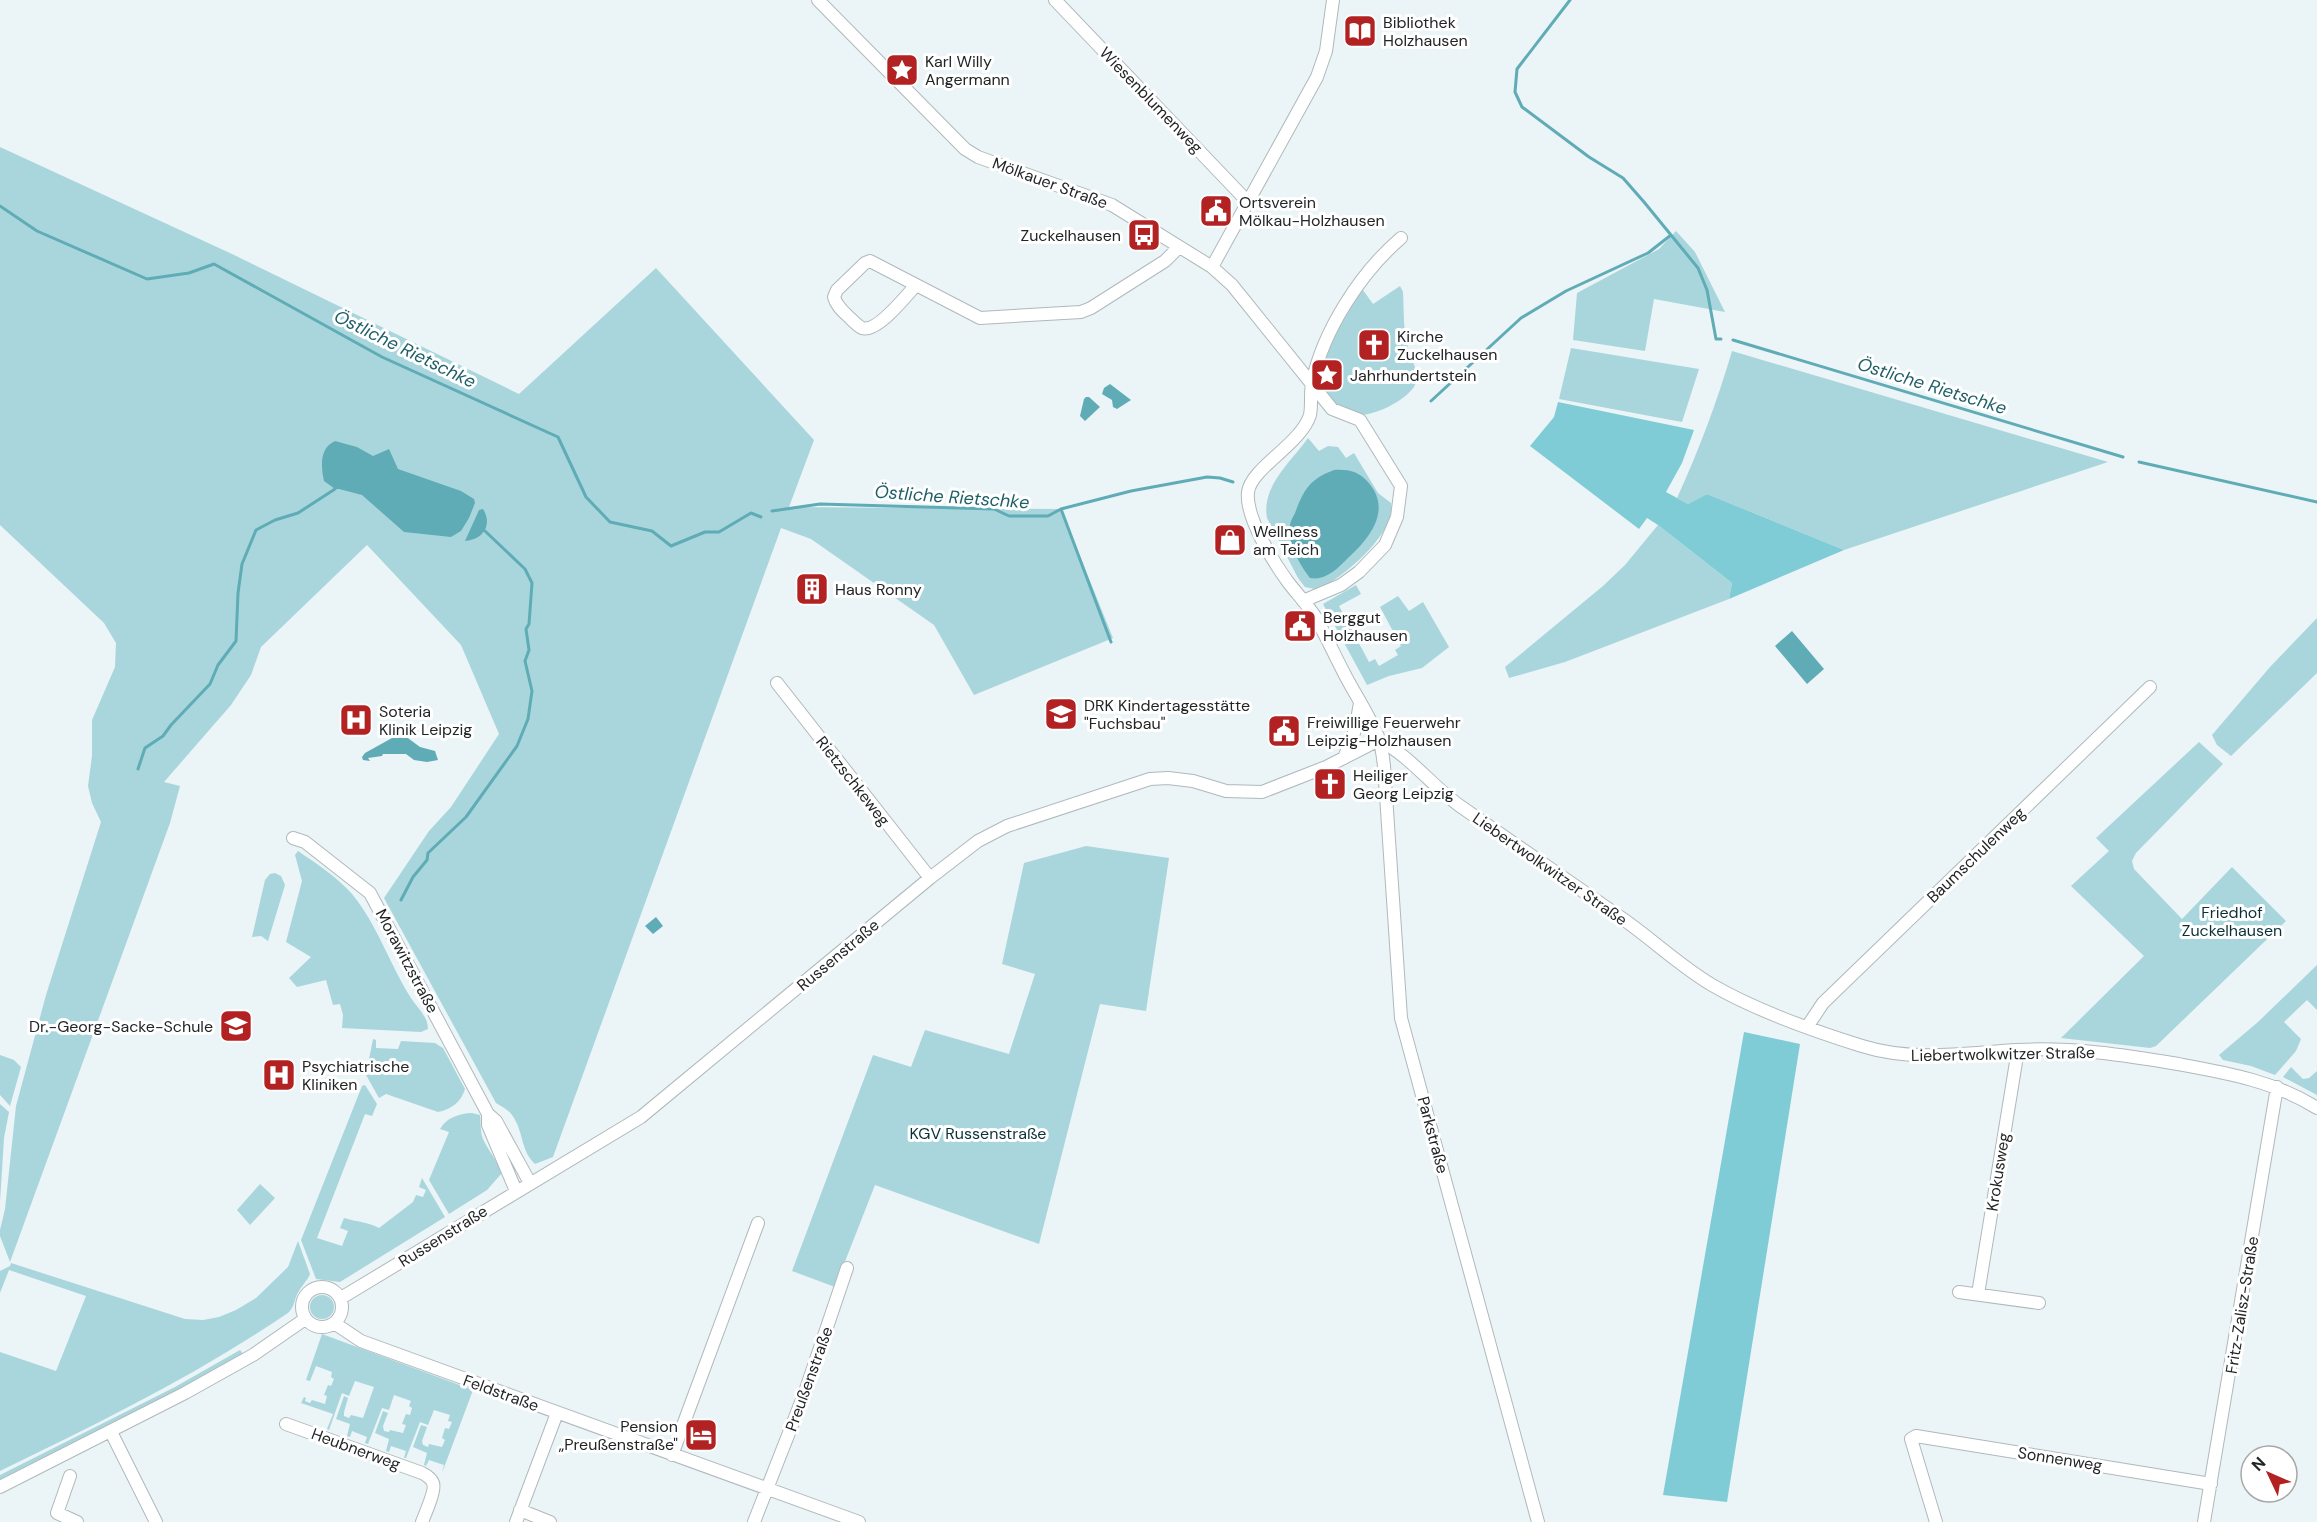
<svg xmlns="http://www.w3.org/2000/svg" width="2317" height="1522" viewBox="0 0 2317 1522" font-family="'DM Sans',sans-serif">
	<style>
		.green { fill: #a9d6dc }
		.forest { fill: #7fccd7 }
		.water { fill: #5facb6 }
		.lines { fill: none; stroke-linecap: round; stroke-linejoin: round }
		.stream { stroke: #5facb6; stroke-width: 3 }
		.minor-casing { stroke: #b0b9ba; stroke-width: 14 }
		.minor { stroke: #fff; stroke-width: 12 }
		.labels { text-anchor: middle; dominant-baseline: central; stroke-width: 6; stroke-linejoin: round; paint-order: stroke }
		.poi-label { font-size: 16px; fill: #222526; stroke: #fff; text-anchor: start }
		.street-label { font-size: 16px; fill: #222526; stroke: #fff }
		.park-label { font-size: 16px; fill: #0a3136; stroke: #fff }
		.water-label { font-size: 18px; font-style: italic; fill: #1f5f67; stroke: #fff }
	</style>
	<rect width="100%" height="100%" fill="#ebf4f6"/>
	<path class="green" d="M0 147 232 254 519 394 656 268 814 440 789 507 1061 509 1113 638 974 695 934 625 811 539 781 528 553 1157 535 1164C520 1150 524 1131 512 1115 509 1110 502 1107 496 1103L384 898 429 831 451 807 499 734 461 645 367 545 261 647 251 675 231 705 164 782 180 786 170 823 10 1262 0 1236V1230L5 1209 16 1106 46 995 101 822 92 803 88 786 92 756V720L115 667 116 643 104 623 0 525Z
		M1676 231 1695 252 1725 312 1654 299 1645 351 1573 340 1577 293 1659 249Z
		M1400 286 1403 292C1404 311 1403 334 1409 351 1412 361 1419 372 1416 382 1412 398 1375 416 1359 415 1340 414 1319 390 1319 371 1320 354 1348 309 1357 292L1363 290 1373 304Z
		M1571 348 1699 369 1682 422 1559 399Z
		M1732 351 2108 462 1844 550 1707 494 1688 504 1677 498C1699 450 1717 402 1732 351Z
		M1308 438 1319 451 1328 446 1338 447 1346 458 1354 453 1378 493 1391 503C1396 534 1344 576 1319 590L1305 587 1298 578 1267 518C1261 486 1291 462 1308 438Z
		M1658 525 1732 583 1729 599 1565 662 1509 678 1505 667 1603 586 1625 565Z
		M1356 585 1361 594 1339 606 1369 662 1375 659 1379 666 1398 655 1395 650 1401 646 1380 607 1398 596 1409 611 1423 602 1449 647 1422 668 1389 676 1367 685 1323 604Z
		M2317 618V673L2231 756 2217 745 2212 735 2270 667Z
		M2199 742 2223 764 2136 853 2132 861 2134 869 2182 919 2232 867 2286 921 2156 1046 2150 1048 2061 1038 2144 956 2071 886 2109 851 2096 838Z
		M1086 846 1169 858 1146 1011 1100 1004 1039 1244 875 1185 835 1287 792 1271 873 1055 911 1067 925 1030 1009 1054 1035 974 1002 964 1024 863Z
		M298 851C317 864 337 877 352 894 377 924 390 965 411 998 417 1008 428 1016 428 1029L421 1032 342 1028 343 1015 340 1004 333 1005 326 980 297 987 289 978 311 957 286 942 302 881 295 855Z
		M270 874 275 873 281 876 285 885 268 941 261 936 252 937 265 880Z
		M2317 965V1010L2307 1000 2284 1022 2301 1039 2296 1051 2275 1075 2251 1066 2223 1060 2219 1055 2258 1022Z
		M373 1039 376 1040V1048L398 1049 401 1041 435 1043 443 1048 465 1089C461 1102 452 1109 438 1112L386 1094 379 1098 366 1075Z
		M0 1055 14 1060 21 1067 10 1106 0 1095Z
		M2291 1067 2303 1079 2309 1078 2317 1071V1095L2283 1077Z
		M365 1085 377 1104 372 1116 365 1114 317 1238 342 1246 348 1231 340 1228 344 1218C357 1222 368 1222 379 1228L413 1202 416 1195 423 1197 426 1190 419 1187 422 1178 445 1217 340 1282 316 1279 301 1240 362 1086Z
		M0 1104 9 1112 4 1138 0 1202Z
		M472 1113 480 1115C481 1123 480 1132 483 1139 489 1152 497 1160 502 1173L487 1190 449 1214 429 1180 449 1132 440 1129C446 1118 460 1113 472 1113Z
		M260 1184 275 1198 250 1225 237 1210Z
		M298 1241 310 1274C307 1281 303 1284 299 1291 294 1298 295 1307 288 1313 197 1375 99 1423 0 1471V1352L56 1371 86 1296 9 1270 0 1293V1271L10 1266 11 1263 185 1319 203 1320 219 1317 236 1310 256 1298 288 1267Z
		M310 1307a12 12 0 1 1 24 0a12 12 0 1 1-24 0Z
		M322 1334 473 1390 442 1473 444 1465 429 1460 426 1466 424 1465 427 1453 413 1447 421 1425 427 1427 422 1441 423 1445 428 1447 429 1444 442 1447 445 1440 442 1438 445 1428 449 1429 452 1422 448 1421 450 1415 434 1410 428 1425 420 1422 406 1458H404L406 1451 391 1446 389 1452 386 1451 389 1439 375 1433 383 1411 388 1413 383 1426 384 1431 389 1432 390 1430 403 1433 406 1425 402 1424 406 1414 410 1415 412 1408 409 1406 411 1401 394 1395 389 1410 382 1408 368 1444 365 1443 367 1437 352 1431 350 1437 347 1436 350 1424 336 1419 344 1396 348 1398 344 1412V1416L349 1418 351 1415 363 1418 374 1387 355 1381 349 1396 342 1393 329 1430 327 1429 333 1414 301 1403 304 1397 306 1398 305 1401 310 1403 312 1400 325 1404 327 1396 324 1395 328 1385 331 1386 334 1379 331 1377 332 1372 316 1366 310 1381 306 1380Z
		M240 1350 243 1354 183 1389 0 1481V1475L175 1387Z"/>
	<path class="forest" d="M1558 402 1694 430 1682 463 1666 492 1688 504 1707 494 1844 550 1729 599 1732 583 1658 525 1647 518 1639 529 1530 446 1554 417Z
		M1744 1032 1800 1044 1727 1502 1663 1495Z"/>
	<path class="water" d="M1110 384 1131 400 1117 409 1113 407 1112 400 1102 394 1104 388Z
		M1086 397H1089L1100 407 1085 421 1080 416 1084 399Z
		M335 441 357 447 373 456 389 449 398 469 461 491 474 499 475 503 469 518 461 531 451 537 404 532 362 495 339 489H335L324 481C321 467 319 448 335 441Z
		M1334 470C1348 469 1358 471 1368 482 1392 509 1371 537 1349 557 1338 568 1326 581 1310 578 1300 565 1287 543 1290 526 1290 522 1293 517 1295 513 1304 489 1310 479 1334 470Z
		M483 509C493 525 483 540 465 541L479 510Z
		M1792 631 1824 669 1807 684 1775 646Z
		M401 733 420 747 435 751 438 760 427 762 414 760 406 754H383L382 756 368 758 370 761 363 760 362 757 365 753Z
		M656 917 663 926 653 934 645 926Z"/>
	<g class="lines">
		<path class="stream" d="M1570 0 1517 69 1515 92 1522 107 1589 157 1623 178 1644 202 1698 268 1707 290 1716 339H1721
			M0 206 37 231 147 279 189 273 214 264 382 357 558 437 586 497 610 522 652 531 671 546 705 532H719L751 513 761 517
			M1733 340 2123 457
			M1431 401 1521 318 1566 291 1648 253 1671 235
			M2139 462 2317 502
			M1061 509 1111 642
			M772 511 820 504 994 509 1009 516H1048L1061 509 1131 491 1207 477 1220 478 1233 482
			M138 769 145 748 163 736 171 725 210 684 218 665 236 641 238 593 242 564 256 530 275 520 298 513 335 489
			M401 900 413 877 427 860 428 853 466 817 517 746 528 719 532 691 525 661 529 650 526 629 529 624 532 583 525 569 485 531"/>
		<defs>
			<path id="minor" d="M818 0 965 149 978 157 1112 205 1212 267 1232 285 1332 409 1360 420 1401 486 1397 517 1385 545 1359 572 1341 585 1303 601
				M1055 0 1247 201
				M1401 238C1360 273 1323 331 1312 383 1310 394 1312 405 1310 415 1301 444 1251 468 1248 492 1245 517 1274 563 1288 582 1297 594 1308 605 1316 618 1326 636 1335 656 1345 675 1356 696 1370 717 1379 739 1382 748 1383 757 1384 766L1401 1018 1538 1522
				M1212 267 1317 77 1326 51 1333 0
				M916 285C906 296 877 333 862 328 858 326 854 322 851 319 844 312 836 306 834 297L837 290 865 263 870 261 980 318 1081 312 1091 308 1165 261 1178 248
				M777 683 930 878
				M1379 740C1410 756 1432 786 1460 806 1514 844 1569 881 1623 919 1653 940 1680 966 1712 985 1755 1010 1814 1031 1862 1046 1913 1062 1965 1053 2017 1050 2072 1047 2125 1055 2178 1064 2227 1073 2274 1081 2317 1108
				M1344 758 1355 730 1360 703
				M293 838 305 842 370 893 488 1114 496 1121 530 1183
				M1807 1027 1823 1003 2150 687
				M488 1114V1125L516 1191
				M302 1307a20 20 0 1 1 40 0a20 20 0 1 1-40 0Z
				M1959 1292 2039 1303
				M1978 1294 2018 1050
				M341 1298 641 1117 930 878 978 841 1007 826 1150 779 1168 778 1193 781 1226 791 1262 792 1326 767 1379 740
				M334 1323 361 1341 859 1522
				M286 1424 422 1473C426 1475 431 1478 433 1483 436 1490 425 1514 422 1522
				M111 1432 156 1522
				M672 1455 758 1223
				M70 1476 57 1513 77 1522
				M0 1487 185 1393 253 1355 305 1319
				M520 1510 550 1522
				M516 1522 557 1413
				M754 1522 805 1392 847 1268
				M1936 1522 1911 1439 1916 1436 2211 1484
				M2204 1522 2277 1087"/>
		</defs>
		<use href="#minor" class="minor-casing"/>
		<use href="#minor" class="minor"/>
	</g>
	<defs>
		<symbol id="library-square" viewBox="-11 -11 22 22"><rect x="-9" y="-9" width="18" height="18" rx="4" fill="#b32222" stroke="#fff"/><path d="M-6-4Q-3-5.5-.7-3.5V5Q-3 3-6 4ZM6-4Q3-5.5 .7-3.5V5Q3 3 6 4Z" fill="#fff"/></symbol>
		<symbol id="sight-square" viewBox="-11 -11 22 22"><rect x="-9" y="-9" width="18" height="18" rx="4" fill="#b32222" stroke="#fff"/><path d="M0-6L1.8-2.2L6-1.7L2.9 1.2L3.7 5.4L0 3.3L-3.7 5.4L-2.9 1.2L-6-1.7L-1.8-2.2Z" fill="#fff"/></symbol>
		<symbol id="civic-square" viewBox="-11 -11 22 22"><rect x="-9" y="-9" width="18" height="18" rx="4" fill="#b32222" stroke="#fff"/><path d="M-.6-6.5H3V-4.5H.6V-3L4-1V1h2V6H-6V1h2V-1L-.6-3ZM-1.2 2.5V6h2.4V2.5Z" fill="#fff"/></symbol>
		<symbol id="bus-square" viewBox="-11 -11 22 22"><rect x="-9" y="-9" width="18" height="18" rx="4" fill="#b32222" stroke="#fff"/><path d="M-5-6H5V4H4V6H2V4H-2V6H-4V4H-5ZM-3.5-4V0h7V-4ZM-3.5 1.2v1.5H-2V1.2ZM2 1.2v1.5H3.5V1.2Z" fill="#fff"/></symbol>
		<symbol id="church-square" viewBox="-11 -11 22 22"><rect x="-9" y="-9" width="18" height="18" rx="4" fill="#b32222" stroke="#fff"/><path d="M-1.2-6h2.4v3.5h3.3v2.4h-3.3V6h-2.4V-.1h-3.3v-2.4h3.3Z" fill="#fff"/></symbol>
		<symbol id="shop-square" viewBox="-11 -11 22 22"><rect x="-9" y="-9" width="18" height="18" rx="4" fill="#b32222" stroke="#fff"/><path d="M-5-2.5h2.3a2.7 3.5 0 0 1 5.4 0H5L5.5 6h-11ZM-1.5-2.5h3a1.5 2.3 0 0 0-3 0Z" fill="#fff"/></symbol>
		<symbol id="building-square" viewBox="-11 -11 22 22"><rect x="-9" y="-9" width="18" height="18" rx="4" fill="#b32222" stroke="#fff"/><path d="M-4-6H4V6H1V3H-1V6H-4ZM-2.5-4.3h1.7v1.8h-1.7ZM.8-4.3h1.7v1.8H.8ZM-2.5-1h1.7V.8h-1.7ZM.8-1h1.7V.8H.8Z" fill="#fff"/></symbol>
		<symbol id="school-square" viewBox="-11 -11 22 22"><rect x="-9" y="-9" width="18" height="18" rx="4" fill="#b32222" stroke="#fff"/><path d="M0-5L7-2L0 1L-7-2ZM-4 1L0 2.5L4 1V4Q0 6-4 4Z" fill="#fff"/></symbol>
		<symbol id="hospital-square" viewBox="-11 -11 22 22"><rect x="-9" y="-9" width="18" height="18" rx="4" fill="#b32222" stroke="#fff"/><path d="M-5-5h3v3.5h4V-5h3V5h-3V1.5h-4V5h-3Z" fill="#fff"/></symbol>
		<symbol id="hotel-square" viewBox="-11 -11 22 22"><rect x="-9" y="-9" width="18" height="18" rx="4" fill="#b32222" stroke="#fff"/><path d="M-6-4.5h1.5V1H6V5H4.5V3h-9V5H-6ZM-4 0a1.8 1.8 0 1 1 3.6 0ZM.5 0V-2.5h3Q6-2.5 6 0Z" fill="#fff"/></symbol>
	</defs>
	<g fill-rule="evenodd">
		<use href="#library-square" x="1341" y="12" width="38" height="38"/>
		<use href="#sight-square" x="883" y="51" width="38" height="38"/>
		<use href="#civic-square" x="1197" y="192" width="38" height="38"/>
		<use href="#bus-square" x="1125" y="216" width="38" height="38"/>
		<use href="#church-square" x="1355" y="326" width="38" height="38"/>
		<use href="#sight-square" x="1308" y="356" width="38" height="38"/>
		<use href="#shop-square" x="1211" y="521" width="38" height="38"/>
		<use href="#building-square" x="793" y="570" width="38" height="38"/>
		<use href="#civic-square" x="1281" y="607" width="38" height="38"/>
		<use href="#school-square" x="1042" y="695" width="38" height="38"/>
		<use href="#hospital-square" x="337" y="701" width="38" height="38"/>
		<use href="#civic-square" x="1265" y="712" width="38" height="38"/>
		<use href="#church-square" x="1311" y="765" width="38" height="38"/>
		<use href="#school-square" x="217" y="1007" width="38" height="38"/>
		<use href="#hospital-square" x="260" y="1056" width="38" height="38"/>
		<use href="#hotel-square" x="682" y="1416" width="38" height="38"/>
	</g>
	<g class="labels">
		<g class="poi-label">
			<text x="1383" y="22">Bibliothek<tspan x="1383" dy="18">Holzhausen</tspan></text>
			<text x="925" y="61">Karl Willy<tspan x="925" dy="18">Angermann</tspan></text>
			<text x="1239" y="202">Ortsverein<tspan x="1239" dy="18">Mölkau-Holzhausen</tspan></text>
			<text x="1121" y="235" text-anchor="end">Zuckelhausen</text>
			<text x="1397" y="336">Kirche<tspan x="1397" dy="18">Zuckelhausen</tspan></text>
			<text x="1350" y="375">Jahrhundertstein</text>
			<text x="1253" y="531">Wellness<tspan x="1253" dy="18">am Teich</tspan></text>
			<text x="835" y="589">Haus Ronny</text>
			<text x="1323" y="617">Berggut<tspan x="1323" dy="18">Holzhausen</tspan></text>
			<text x="1084" y="705">DRK Kindertagesstätte<tspan x="1084" dy="18">"Fuchsbau"</tspan></text>
			<text x="379" y="711">Soteria<tspan x="379" dy="18">Klinik Leipzig</tspan></text>
			<text x="1307" y="722">Freiwillige Feuerwehr<tspan x="1307" dy="18">Leipzig-Holzhausen</tspan></text>
			<text x="1353" y="775">Heiliger<tspan x="1353" dy="18">Georg Leipzig</tspan></text>
			<text x="213" y="1026" text-anchor="end">Dr.-Georg-Sacke-Schule</text>
			<text x="302" y="1066">Psychiatrische<tspan x="302" dy="18">Kliniken</tspan></text>
			<text x="678" y="1426" text-anchor="end">Pension<tspan x="678" dy="18">„Preußenstraße"</tspan></text>
		</g>
		<g class="street-label">
			<text transform="translate(1151 100) rotate(46)">Wiesenblumenweg</text>
			<text transform="translate(1050 183) rotate(20)">Mölkauer Straße</text>
			<text transform="translate(853 781) rotate(52)">Rietzschkeweg</text>
			<text transform="translate(1976 855) rotate(-44)">Baumschulenweg</text>
			<text transform="translate(1550 869) rotate(35)">Liebertwolkwitzer Straße</text>
			<text transform="translate(838 955) rotate(-40)">Russenstraße</text>
			<text transform="translate(407 961) rotate(62)">Morawitzstraße</text>
			<text transform="translate(2003 1054) rotate(-1)">Liebertwolkwitzer Straße</text>
			<text transform="translate(1433 1135) rotate(75)">Parkstraße</text>
			<text transform="translate(1998 1172) rotate(-81)">Krokusweg</text>
			<text transform="translate(443 1236) rotate(-32)">Russenstraße</text>
			<text transform="translate(2242 1305) rotate(-81)">Fritz-Zalisz-Straße</text>
			<text transform="translate(809 1379) rotate(-70)">Preußenstraße</text>
			<text transform="translate(501 1393) rotate(20)">Feldstraße</text>
			<text transform="translate(356 1449) rotate(20)">Heubnerweg</text>
			<text transform="translate(2060 1459) rotate(9)">Sonnenweg</text>
		</g>
		<g class="park-label">
			<text x="2232" y="912">Friedhof<tspan x="2232" dy="18">Zuckelhausen</tspan></text>
			<text x="978" y="1133">KGV Russenstraße</text>
		</g>
		<g class="water-label">
			<text transform="translate(405 349) rotate(26)">Östliche Rietschke</text>
			<text transform="translate(1932 386) rotate(17)">Östliche Rietschke</text>
			<text transform="translate(952 497) rotate(4)">Östliche Rietschke</text>
		</g>
	</g>
	<g transform="translate(2269 1474) rotate(314)"><circle r="28" fill="#ffffff" stroke="#a7a8a8" stroke-width="1.5"/>
	<path d="M0-4.5L10 22L0 15L-10 22Z" fill="#b32222"/>
	<text y="-9" font-size="16" font-weight="bold" text-anchor="middle" fill="#222526">N</text>
	</g>
</svg>
